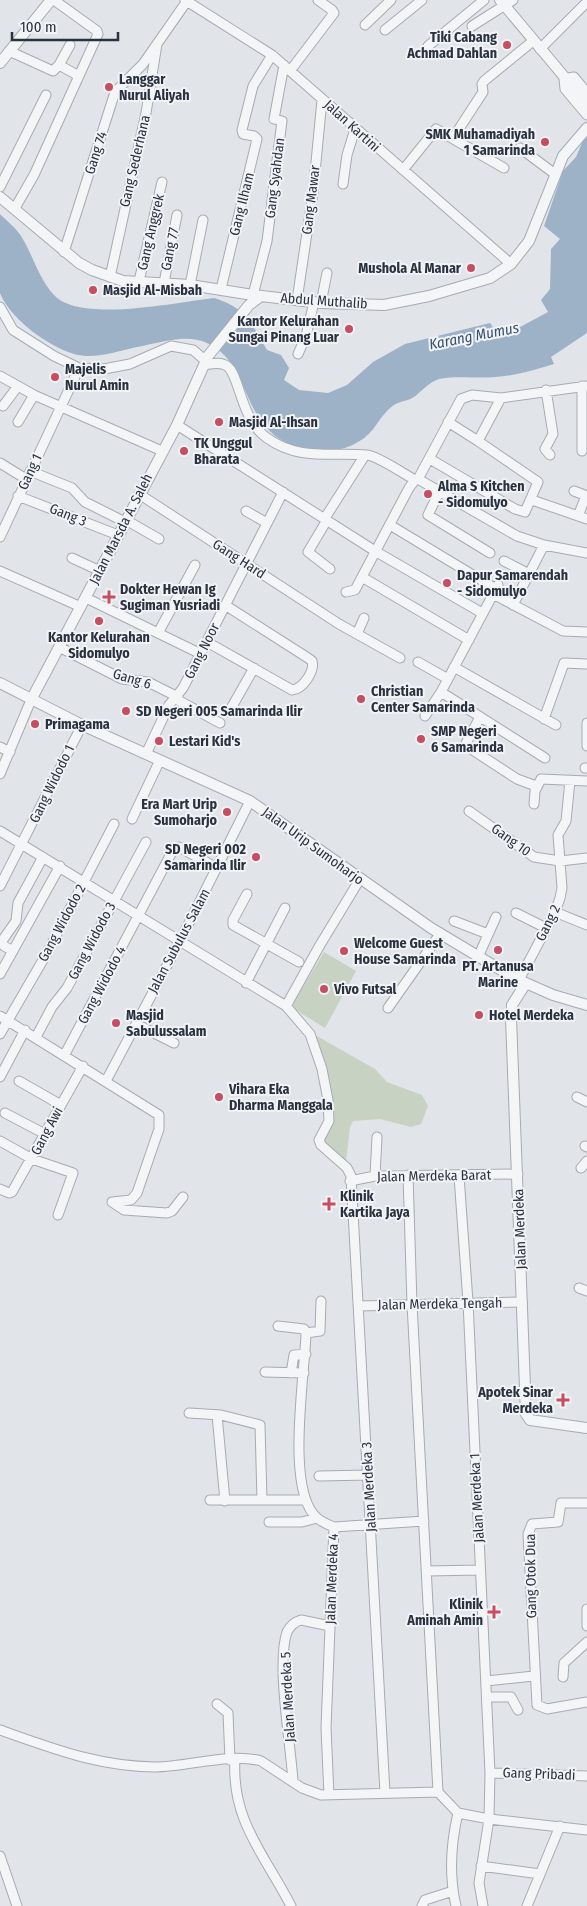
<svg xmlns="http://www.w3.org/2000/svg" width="587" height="1906" viewBox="0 0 587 1906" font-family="'Fira Sans Condensed',sans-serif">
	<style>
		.green { fill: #c7d2c3 }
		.water { fill: #9eb2c7 }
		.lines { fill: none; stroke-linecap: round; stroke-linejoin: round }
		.minor-casing { stroke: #a6abb3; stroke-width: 11 }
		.tertiary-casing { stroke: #a6abb3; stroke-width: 12 }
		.minor { stroke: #f4f5f7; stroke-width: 9 }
		.tertiary { stroke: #f4f5f7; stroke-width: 10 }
		.poi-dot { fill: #c64e60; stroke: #f1f3f6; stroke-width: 2 }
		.labels { text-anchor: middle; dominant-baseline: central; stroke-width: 4; stroke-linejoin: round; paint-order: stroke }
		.poi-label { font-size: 14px; font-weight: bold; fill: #2a3240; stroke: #f1f3f6; text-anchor: start }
		.street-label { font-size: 14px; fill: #2a3240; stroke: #f1f3f6 }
		.water-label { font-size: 15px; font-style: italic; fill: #375171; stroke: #f1f3f6 }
	</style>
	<rect width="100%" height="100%" fill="#e1e4e9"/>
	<path class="green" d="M324 952 356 971 325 1028 291 1007Z
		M315 1035 375 1069 387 1082 422 1095 428 1106 421 1124 411 1127 380 1119 353 1121 350 1127 346 1162 323 1140 332 1105Z"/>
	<path class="water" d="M587 131V333L551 357 554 364C534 370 515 376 495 377 479 379 454 375 439 379 429 382 422 391 414 397 408 401 400 401 394 405 386 410 379 421 374 428 363 443 343 451 325 451 234 448 260 367 207 343 186 333 159 343 137 347 122 350 105 356 89 356 60 357 10 320 0 293 0 283 0 229 0 214 7 221 16 228 21 236 33 255 38 277 53 294 78 324 177 302 214 298 245 307 252 324 267 350L281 355 289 368 284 380 299 390 328 393 347 385 373 362 405 344 490 323 498 334V339L548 312 541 300 550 289 551 249 560 239 544 226 563 171 576 157Z"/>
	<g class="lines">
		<defs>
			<path id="minor" d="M185 0 272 55 511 264
				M365 25 391 0
				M472 26 513 0
				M385 30 422 0
				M70 45 59 65 79 76
				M428 46 484 0
				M540 49 587 2
				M9 51 53 71 59 65
				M290 71 334 13 332 10 318 0
				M587 93 574 77 564 79 565 89 587 115
				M453 138 483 92 482 84 484 81 533 41
				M520 148 555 174
				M403 170 436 129 504 168
				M343 184 347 155 355 129
				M0 187 46 95
				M15 208 34 175 98 34 97 31 54 0
				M64 252 115 92 143 64 187 1
				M110 277 146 113 157 44
				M139 281 162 182
				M164 283 177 215
				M190 285 203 220
				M221 289 257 139 254 136 243 134 242 130 253 86 272 55
				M253 295 267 241 282 121 274 119 284 65
				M297 300 313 193 322 100
				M321 303 327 273
				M0 307 13 330 54 356 79 368 104 369 130 364 171 346 193 350 206 361
				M298 354 306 336 314 302
				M204 365C211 364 220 361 227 366 240 375 240 419 267 438 299 461 331 452 367 455 378 456 404 474 415 480
				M0 376 34 395 162 451
				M582 386V451
				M546 390 553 434 545 449 550 455
				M3 406 18 386
				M18 422 34 395
				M448 422 478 441
				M177 425 375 551 482 613
				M430 459 515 509 525 512 538 482 478 441 501 398
				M0 463 26 479
				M30 471 72 488 85 502 125 522
				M418 479 517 536 544 545 587 553
				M574 491 587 496
				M439 492 428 515 490 553
				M139 494 339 624 400 658
				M18 496 118 535
				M532 500 587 519
				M246 511 267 523
				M578 516 586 496
				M325 518 365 455
				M126 520 159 539
				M327 520 308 552 330 569
				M390 525 496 589
				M0 537 79 368
				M72 558 100 571
				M504 561 529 574
				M0 571 81 607
				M362 577 469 640
				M346 592 355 590 409 488 415 480 418 479 461 399 472 395 501 398 587 386
				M493 594 563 631 587 632
				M86 598 201 654
				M513 605 544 545
				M158 633 195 565
				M357 634 364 618
				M207 642 292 690C303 689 315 671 312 661L308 658 225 605
				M59 647 122 679 148 682 178 697
				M418 662 448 679
				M454 667 556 725
				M441 692 545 758
				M176 699 220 723
				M229 712 254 668
				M425 716 441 692 498 585
				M480 717 465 745 517 779 536 786
				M544 719 564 663 587 664
				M587 723V746
				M0 747 10 752
				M146 754 169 705 183 688 283 492
				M585 768H587
				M0 774 31 700
				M534 804 535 791 541 779 587 781
				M469 811 534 857 560 861 587 858
				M132 819 160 760
				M0 831 286 1006 310 1034 322 1069 328 1100 329 1121 319 1140 321 1145 347 1168 351 1176 385 1793
				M0 886 82 725
				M247 894 233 920V925L299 962
				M555 912 587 925
				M516 913 546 928
				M454 921 488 934
				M13 951 4 946 2 941 16 921 18 903 43 857
				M478 957 496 917
				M0 974 60 866
				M519 980 555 912 560 898 562 888 558 835 566 821 570 781
				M246 983 285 908
				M286 1006 320 945 360 879
				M388 1008 440 934
				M0 1016 159 1115V1129L137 1193 131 1200 112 1202
				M136 1024 174 1043
				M0 1034 47 953 114 824
				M36 1037 52 1007 67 988 146 842
				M65 1054 173 850 179 847 217 868
				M0 1077 25 1030
				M19 1081 61 1105
				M106 1081 180 941 250 801
				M577 1097 587 1102
				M5 1113 45 1134
				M0 1141 32 1159 73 1173 58 1215
				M585 1146 587 1147
				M581 1168 587 1161
				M408 1175 412 1304 438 1792
				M375 1176 377 1137
				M459 1176 468 1302 490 1773 489 1819 479 1883 483 1906
				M350 1181 375 1176 518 1174
				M0 1189 9 1193 12 1192 83 1066
				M112 1202 124 1210 167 1213 172 1211 183 1197
				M579 1288 587 1291
				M321 1301 320 1331 306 1333C305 1374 285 1491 317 1518 322 1522 329 1525 334 1527L326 1728 329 1795
				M359 1306 522 1302
				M278 1326 304 1329 306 1333
				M265 1372 304 1373
				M291 1373 294 1355 306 1354
				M189 1413 221 1415 260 1425 262 1500
				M217 1415 225 1501
				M319 1476 369 1475
				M210 1500H306
				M587 1503H561L558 1522 532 1524 528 1534 537 1705 547 1709 587 1702
				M269 1522H302L317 1518
				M334 1527 424 1521
				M427 1571 480 1570
				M587 1609V1626
				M563 1677 564 1663 587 1642
				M486 1681 534 1676
				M487 1697H511L518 1710
				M217 1704 228 1713 230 1760
				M0 1730C54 1749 97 1766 155 1767 188 1767 230 1752 261 1761L302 1788 321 1795 438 1792
				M235 1759C231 1821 265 1855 291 1906
				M490 1773 587 1776
				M293 1782C291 1745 276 1664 287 1632 290 1626 294 1622 301 1620L330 1626
				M438 1792 458 1813 489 1819 587 1830
				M0 1856 17 1906
				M481 1866 540 1874
				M422 1906 425 1900 453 1891
				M456 1906C449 1876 451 1843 458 1813
				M527 1906 560 1826"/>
			<path id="tertiary" d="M500 0 587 104
				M0 63 51 0
				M0 197 79 263 92 270 123 281 190 285 253 295 321 303 384 305 429 296 490 278 511 264 529 241 563 156 587 128
				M0 683 82 725 250 801 431 928 496 967 519 980 553 995 587 1005
				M31 700 177 425 208 356 249 305 261 296
				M526 983 512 1005 511 1018 526 1414 530 1420 587 1428"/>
		</defs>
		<use href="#minor" class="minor-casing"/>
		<use href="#tertiary" class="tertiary-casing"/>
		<use href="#minor" class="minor"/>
		<use href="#tertiary" class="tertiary"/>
	</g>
	<g class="poi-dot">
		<circle cx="507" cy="45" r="5"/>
		<circle cx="109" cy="87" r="5"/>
		<circle cx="545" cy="142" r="5"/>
		<circle cx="471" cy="268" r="5"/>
		<circle cx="93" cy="290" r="5"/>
		<circle cx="349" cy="329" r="5"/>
		<circle cx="55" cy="377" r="5"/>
		<circle cx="219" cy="422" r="5"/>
		<circle cx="184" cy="451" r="5"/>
		<circle cx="428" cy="494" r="5"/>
		<circle cx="447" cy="583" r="5"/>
		<path d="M106.5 589.5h5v5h5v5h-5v5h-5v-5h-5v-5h5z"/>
		<circle cx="99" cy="621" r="5"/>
		<circle cx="361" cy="699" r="5"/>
		<circle cx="126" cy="711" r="5"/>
		<circle cx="35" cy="724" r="5"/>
		<circle cx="421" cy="739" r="5"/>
		<circle cx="159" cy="741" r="5"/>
		<circle cx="227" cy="812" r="5"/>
		<circle cx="256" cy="857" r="5"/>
		<circle cx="498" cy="950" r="5"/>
		<circle cx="344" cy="951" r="5"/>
		<circle cx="324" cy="989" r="5"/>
		<circle cx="479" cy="1015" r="5"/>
		<circle cx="116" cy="1023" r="5"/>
		<circle cx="219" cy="1097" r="5"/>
		<path d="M326.5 1196.5h5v5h5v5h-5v5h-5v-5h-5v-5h5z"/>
		<path d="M560.5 1392.5h5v5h5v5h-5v5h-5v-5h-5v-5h5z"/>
		<path d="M491.5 1604.5h5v5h5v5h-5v5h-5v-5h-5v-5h5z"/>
	</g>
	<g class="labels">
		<g class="poi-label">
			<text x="497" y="37" text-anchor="end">Tiki Cabang<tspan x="497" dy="16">Achmad Dahlan</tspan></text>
			<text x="119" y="79">Langgar<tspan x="119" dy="16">Nurul Aliyah</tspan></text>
			<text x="535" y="134" text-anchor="end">SMK Muhamadiyah<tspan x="535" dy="16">1 Samarinda</tspan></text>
			<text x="461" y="268" text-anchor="end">Mushola Al Manar</text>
			<text x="103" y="290">Masjid Al-Misbah</text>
			<text x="339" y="321" text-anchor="end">Kantor Kelurahan<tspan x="339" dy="16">Sungai Pinang Luar</tspan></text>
			<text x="65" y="369">Majelis<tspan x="65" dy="16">Nurul Amin</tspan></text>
			<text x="229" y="422">Masjid Al-Ihsan</text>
			<text x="194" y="443">TK Unggul<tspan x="194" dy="16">Bharata</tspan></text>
			<text x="438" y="486">Alma S Kitchen<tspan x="438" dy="16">- Sidomulyo</tspan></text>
			<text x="457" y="575">Dapur Samarendah<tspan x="457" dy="16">- Sidomulyo</tspan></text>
			<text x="120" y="589">Dokter Hewan Ig<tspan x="120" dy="16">Sugiman Yusriadi</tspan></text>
			<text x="99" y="637" text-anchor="middle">Kantor Kelurahan<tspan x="99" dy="16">Sidomulyo</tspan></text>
			<text x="371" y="691">Christian<tspan x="371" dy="16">Center Samarinda</tspan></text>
			<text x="136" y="711">SD Negeri 005 Samarinda Ilir</text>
			<text x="45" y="724">Primagama</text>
			<text x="431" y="731">SMP Negeri<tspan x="431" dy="16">6 Samarinda</tspan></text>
			<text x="169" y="741">Lestari Kid's</text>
			<text x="217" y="804" text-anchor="end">Era Mart Urip<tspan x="217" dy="16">Sumoharjo</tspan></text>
			<text x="246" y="849" text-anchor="end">SD Negeri 002<tspan x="246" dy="16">Samarinda Ilir</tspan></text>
			<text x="354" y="943">Welcome Guest<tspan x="354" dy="16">House Samarinda</tspan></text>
			<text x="498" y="966" text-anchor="middle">PT. Artanusa<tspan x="498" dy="16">Marine</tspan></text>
			<text x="334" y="989">Vivo Futsal</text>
			<text x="126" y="1015">Masjid<tspan x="126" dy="16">Sabulussalam</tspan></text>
			<text x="489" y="1015">Hotel Merdeka</text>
			<text x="229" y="1089">Vihara Eka<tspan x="229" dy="16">Dharma Manggala</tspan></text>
			<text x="340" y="1196">Klinik<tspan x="340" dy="16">Kartika Jaya</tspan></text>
			<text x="553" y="1392" text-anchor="end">Apotek Sinar<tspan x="553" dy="16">Merdeka</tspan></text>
			<text x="483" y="1604" text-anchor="end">Klinik<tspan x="483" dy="16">Aminah Amin</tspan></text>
		</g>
		<g class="street-label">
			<text transform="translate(352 126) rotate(42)">Jalan Kartini</text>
			<text transform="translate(96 153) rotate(-72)">Gang 74</text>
			<text transform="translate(135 161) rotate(-77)">Gang Sederhana</text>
			<text transform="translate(275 178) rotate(-83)">Gang Syahdan</text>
			<text transform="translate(311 200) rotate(-83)">Gang Mawar</text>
			<text transform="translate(242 204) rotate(-76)">Gang Ilham</text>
			<text transform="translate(151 232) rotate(-77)">Gang Anggrek</text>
			<text transform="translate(170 249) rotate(-79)">Gang 77</text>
			<text transform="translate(324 301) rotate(4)">Abdul Muthalib</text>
			<text transform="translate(30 472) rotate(-65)">Gang 1</text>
			<text transform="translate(68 515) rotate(22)">Gang 3</text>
			<text transform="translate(121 529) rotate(-63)">Jalan Marsda A. Saleh</text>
			<text transform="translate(239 559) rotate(33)">Gang Hard</text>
			<text transform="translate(202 651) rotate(-63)">Gang Noor</text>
			<text transform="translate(132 679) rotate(17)">Gang 6</text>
			<text transform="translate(52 784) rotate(-64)">Gang Widodo 1</text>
			<text transform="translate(511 840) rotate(36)">Gang 10</text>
			<text transform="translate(313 846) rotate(36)">Jalan Urip Sumoharjo</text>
			<text transform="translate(62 923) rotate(-62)">Gang Widodo 2</text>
			<text transform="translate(548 923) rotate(-64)">Gang 2</text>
			<text transform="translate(92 941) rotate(-62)">Gang Widodo 3</text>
			<text transform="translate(179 941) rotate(-62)">Jalan Subulus Salam</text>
			<text transform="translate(102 985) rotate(-62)">Gang Widodo 4</text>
			<text transform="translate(47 1131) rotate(-62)">Gang Awi</text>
			<text transform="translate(434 1176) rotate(-1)">Jalan Merdeka Barat</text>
			<text transform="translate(520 1229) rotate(-92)">Jalan Merdeka</text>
			<text transform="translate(440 1304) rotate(-1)">Jalan Merdeka Tengah</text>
			<text transform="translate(369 1487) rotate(-93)">Jalan Merdeka 3</text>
			<text transform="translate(477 1498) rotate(-93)">Jalan Merdeka 1</text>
			<text transform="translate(531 1576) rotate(-91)">Gang Otok Dua</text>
			<text transform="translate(332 1579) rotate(-88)">Jalan Merdeka 4</text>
			<text transform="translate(288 1697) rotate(-93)">Jalan Merdeka 5</text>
			<text transform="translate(539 1774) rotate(2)">Gang Pribadi</text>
		</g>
		<g class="water-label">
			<text transform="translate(474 336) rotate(-11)">Karang Mumus</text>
		</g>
	</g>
	<path d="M12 32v8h106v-8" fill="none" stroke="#2a3240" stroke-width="2.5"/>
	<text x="20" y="32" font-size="15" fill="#2a3240" stroke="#f1f3f6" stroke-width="4" paint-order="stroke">100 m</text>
</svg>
